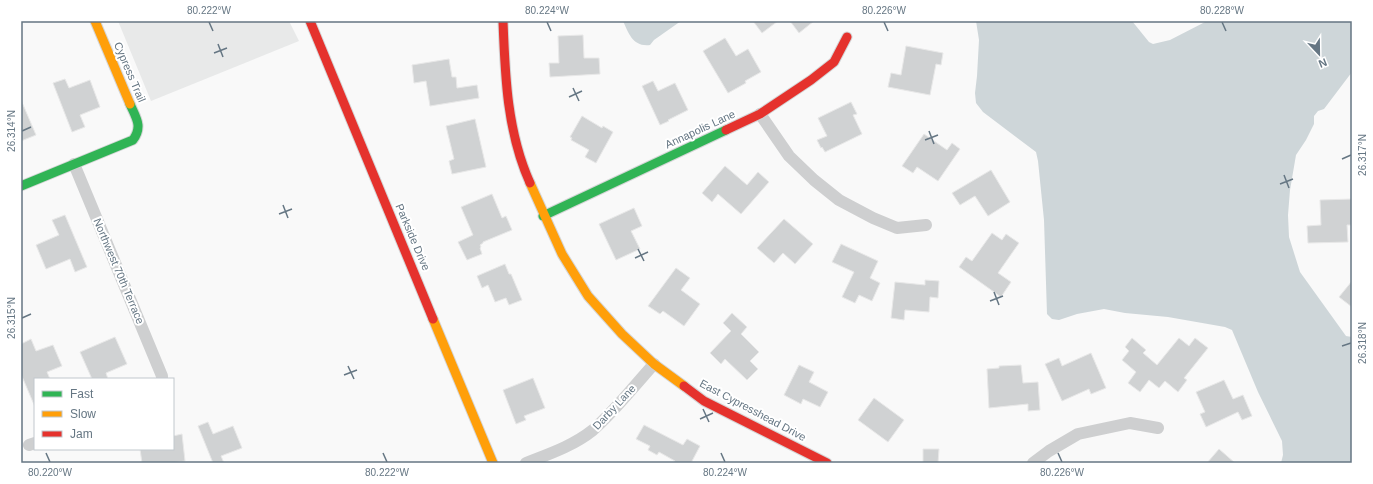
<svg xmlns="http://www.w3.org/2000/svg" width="1373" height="484" viewBox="0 0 1373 484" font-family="Helvetica,sans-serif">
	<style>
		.built { fill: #e8e9e9 }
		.water { fill: #ced6d9 }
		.building { fill: #d0d2d3; stroke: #e8e8e8 }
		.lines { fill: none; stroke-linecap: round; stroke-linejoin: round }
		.fast-casing { stroke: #d5d6d7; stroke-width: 11 }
		.slow-casing { stroke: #d5d6d7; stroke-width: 11 }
		.jam-casing { stroke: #d5d6d7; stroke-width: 11 }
		.street { stroke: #cecfd0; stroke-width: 12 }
		.fast { stroke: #30b455; stroke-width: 9 }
		.slow { stroke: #ff9f0a; stroke-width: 9 }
		.jam { stroke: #e5322d; stroke-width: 9 }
		.ticks { fill: none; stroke: #657683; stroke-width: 1.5 }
		.labels { text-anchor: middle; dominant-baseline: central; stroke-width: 4; stroke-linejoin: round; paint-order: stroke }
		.street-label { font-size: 11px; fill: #657683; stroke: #fff }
		.neatline { fill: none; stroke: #657683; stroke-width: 1.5 }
		.ticks-label { font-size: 10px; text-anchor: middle; fill: #657683 }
	</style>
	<rect width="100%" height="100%" fill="#f9f9f9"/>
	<path class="built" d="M118 21H289L299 41 151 101Z"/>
	<path class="water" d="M623 21H681L654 40 650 45C633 47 629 34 623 21Z
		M976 21H1132L1149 42 1153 44 1170 40 1207 21H1352V72L1324 109 1318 111 1314 116V124L1306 140 1296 155 1290 190 1288 215 1289 237 1300 272 1346 336 1352 337V463H1281L1283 455 1282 441 1258 392 1232 330 1225 327 1168 317 1125 313 1104 309 1077 314 1059 320 1052 319 1047 314 1044 220 1038 161 1036 152 983 112 976 103 975 93 977 76 979 40Z"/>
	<path class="building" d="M753 21H778L762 33Z
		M790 21H814L799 33Z
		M583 35 584 58H599L600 74 550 77 549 63H559L558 36Z
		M725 38 736 56 748 49 761 72 745 81 746 83 728 93 703 51Z
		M906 46 943 53 941 65 936 64 930 95 888 87 891 73 901 75Z
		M449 59 452 77H456L457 88 477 85 479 98 430 106 426 81 414 83 412 65Z
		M65 79 69 88 90 80 100 107 80 115 85 127 72 132 53 83Z
		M653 81 658 91 675 83 688 110 668 120 669 121 660 125 642 86Z
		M21 100 36 135 21 141Z
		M851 102 857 114 853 115 862 134 825 152 822 147 821 148 817 140 827 136 818 118Z
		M582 116 602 128 603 126 613 132 596 163 585 157 589 150 571 140 572 138 570 137Z
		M475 119 486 167 452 174 449 161 454 159 446 126Z
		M924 134 947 150 952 143 960 149 938 181 917 167 913 173 902 166Z
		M725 166 747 185 758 172 769 182 741 214 718 194 712 202 702 193Z
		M991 170 1010 202 988 216 975 196 960 205 952 193Z
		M492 194 502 218 506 216 512 230 483 242V243L480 245 481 247 480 248 482 254 467 260 458 242 473 235 461 207Z
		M1352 199V225H1347L1348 242 1308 243 1307 226 1321 225 1320 200Z
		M634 208 642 226 631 231 640 249 616 260 599 224Z
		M65 215 87 267 75 272 70 259 46 269 36 245 59 235 52 220Z
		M784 219 813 244 795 264 783 253 774 263 757 248Z
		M992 233 1002 240 1006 234 1019 243 998 273 1011 282 1001 297 959 267 966 257 972 261Z
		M841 244 878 261 870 278 880 283 872 301 859 295 855 303 842 297 854 272 832 262Z
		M505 264 509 274H511L522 300 509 305 506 298 495 302 488 285 482 288 477 276Z
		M676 268 690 278 681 290 700 304 684 326 663 311 660 314 648 306Z
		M925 280 939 281 938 298 930 297 929 312 905 310 904 320 891 318 895 282 925 285Z
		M1352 281V307L1339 297Z
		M732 313 747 327 741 334 759 352 750 361 758 369 747 380 725 359 721 364 710 353 731 331 723 323Z
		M115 337 127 364 106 373 108 379H92L80 352Z
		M1132 338 1146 350 1143 353 1157 365 1179 338 1189 346 1195 338 1208 348 1184 378 1187 380 1178 392 1165 381 1159 388 1149 380 1140 392 1128 383 1136 372 1122 360 1129 351 1125 347Z
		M31 339 36 351 53 345 62 366 47 372 50 379H35V407L21 374V344Z
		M1091 353 1106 388 1091 394 1089 389 1062 401 1045 364 1059 358 1062 366Z
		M799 365 814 372 809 382 828 392 820 407 803 399 801 404 784 395Z
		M1021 365 1023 383 1038 382 1040 410 1028 411V404L989 408 987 369 999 368V366Z
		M533 378 545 408 524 416 526 420 516 424 503 390Z
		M1224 380 1233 399 1243 395 1252 416 1242 420 1238 412 1206 427 1200 414 1205 412 1196 392Z
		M874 398 904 420 888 442 858 420Z
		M208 422 213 434 233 426 242 448 221 456 224 463H213L198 426Z
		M644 425 683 445 687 439 700 446 691 463H674L675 461 659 452 657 455 648 450 650 446 636 439Z
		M182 434 185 461 171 463H142L140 449H173V436Z
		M923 449H939L938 463H923Z
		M1219 449 1235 463H1207Z"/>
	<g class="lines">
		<defs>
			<path id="fast" d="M21 186 133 140C143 126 136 118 130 104
				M543 216 726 130"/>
			<path id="slow" d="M95 21 130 104
				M530 183 562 254 588 296 622 334 654 364 684 386
				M433 319 493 463"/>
			<path id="jam" d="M310 21 433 319
				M503 21C505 75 507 132 530 183
				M726 130 760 114 811 80 834 62 847 37
				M684 386 704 401 827 463"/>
		</defs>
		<use href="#fast" class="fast-casing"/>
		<use href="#slow" class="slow-casing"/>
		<use href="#jam" class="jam-casing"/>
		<path class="street" d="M760 114 789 156 814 180 839 200 873 218 897 228 926 225
			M74 164 162 376V379
			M29 445 35 443
			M526 463C549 454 573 446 593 430 615 411 634 386 654 364
			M1033 463 1049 451 1078 434 1130 423 1158 428"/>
		<use href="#fast" class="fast"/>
		<use href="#slow" class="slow"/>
		<use href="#jam" class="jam"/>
	</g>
	<path class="ticks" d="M209 22 213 31M547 22 551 31M884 22 888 31M1222 22 1226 31M218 44 223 57M214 53 227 48M573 88 579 101M569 97 582 91M22 131 31 127M929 131 934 144M925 140 938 135M1342 159 1351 155M1284 175 1289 188M1280 184 1293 179M283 205 288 218M279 214 292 209M638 249 644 261M635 258 648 252M994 292 999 305M990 301 1003 296M22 318 31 314M1342 346 1351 343M348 366 354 379M344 375 357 370M703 409 709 422M700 419 713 413M46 453 50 462M383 453 387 462M721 453 725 462M1058 453 1062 462"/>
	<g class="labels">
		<g class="street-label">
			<text transform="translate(130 72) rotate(67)">Cypress Trail</text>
			<text transform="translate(700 129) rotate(-25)">Annapolis Lane</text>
			<text transform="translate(413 237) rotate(67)">Parkside Drive</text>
			<text transform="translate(119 271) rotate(67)">Northwest 70th Terrace</text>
			<text transform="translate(614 407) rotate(-47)">Darby Lane</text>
			<text transform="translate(753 410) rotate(28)">East Cypresshead Drive</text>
		</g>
	</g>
	<rect width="1373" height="484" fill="none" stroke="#ffffff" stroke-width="44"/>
	<rect x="34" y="378" width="140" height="72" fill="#ffffff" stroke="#c1c8cd"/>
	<rect x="42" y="391" width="20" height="6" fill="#30b455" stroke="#c1c8cd"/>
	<text x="70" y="398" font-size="12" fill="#657683">Fast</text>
	<rect x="42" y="411" width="20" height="6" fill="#ff9f0a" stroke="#c1c8cd"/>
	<text x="70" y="418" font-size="12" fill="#657683">Slow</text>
	<rect x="42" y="431" width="20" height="6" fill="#e5322d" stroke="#c1c8cd"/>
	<text x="70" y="438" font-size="12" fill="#657683">Jam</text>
	<g transform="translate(1319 54) rotate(158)" stroke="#ffffff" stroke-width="3" paint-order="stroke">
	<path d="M0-3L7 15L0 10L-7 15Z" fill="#657683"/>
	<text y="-6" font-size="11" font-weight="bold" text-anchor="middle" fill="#657683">N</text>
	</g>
	<rect x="22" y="22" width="1329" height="440" class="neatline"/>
	<g class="ticks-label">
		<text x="209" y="14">80.222°W</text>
		<text x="547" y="14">80.224°W</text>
		<text x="884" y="14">80.226°W</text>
		<text x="1222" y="14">80.228°W</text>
		<text transform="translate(11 131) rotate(-90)" y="4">26.314°N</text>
		<text transform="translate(1362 155) rotate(-90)" y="4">26.317°N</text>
		<text transform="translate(11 318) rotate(-90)" y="4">26.315°N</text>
		<text transform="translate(1362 343) rotate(-90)" y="4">26.318°N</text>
		<text x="50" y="476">80.220°W</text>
		<text x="387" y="476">80.222°W</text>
		<text x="725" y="476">80.224°W</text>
		<text x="1062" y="476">80.226°W</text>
	</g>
</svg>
